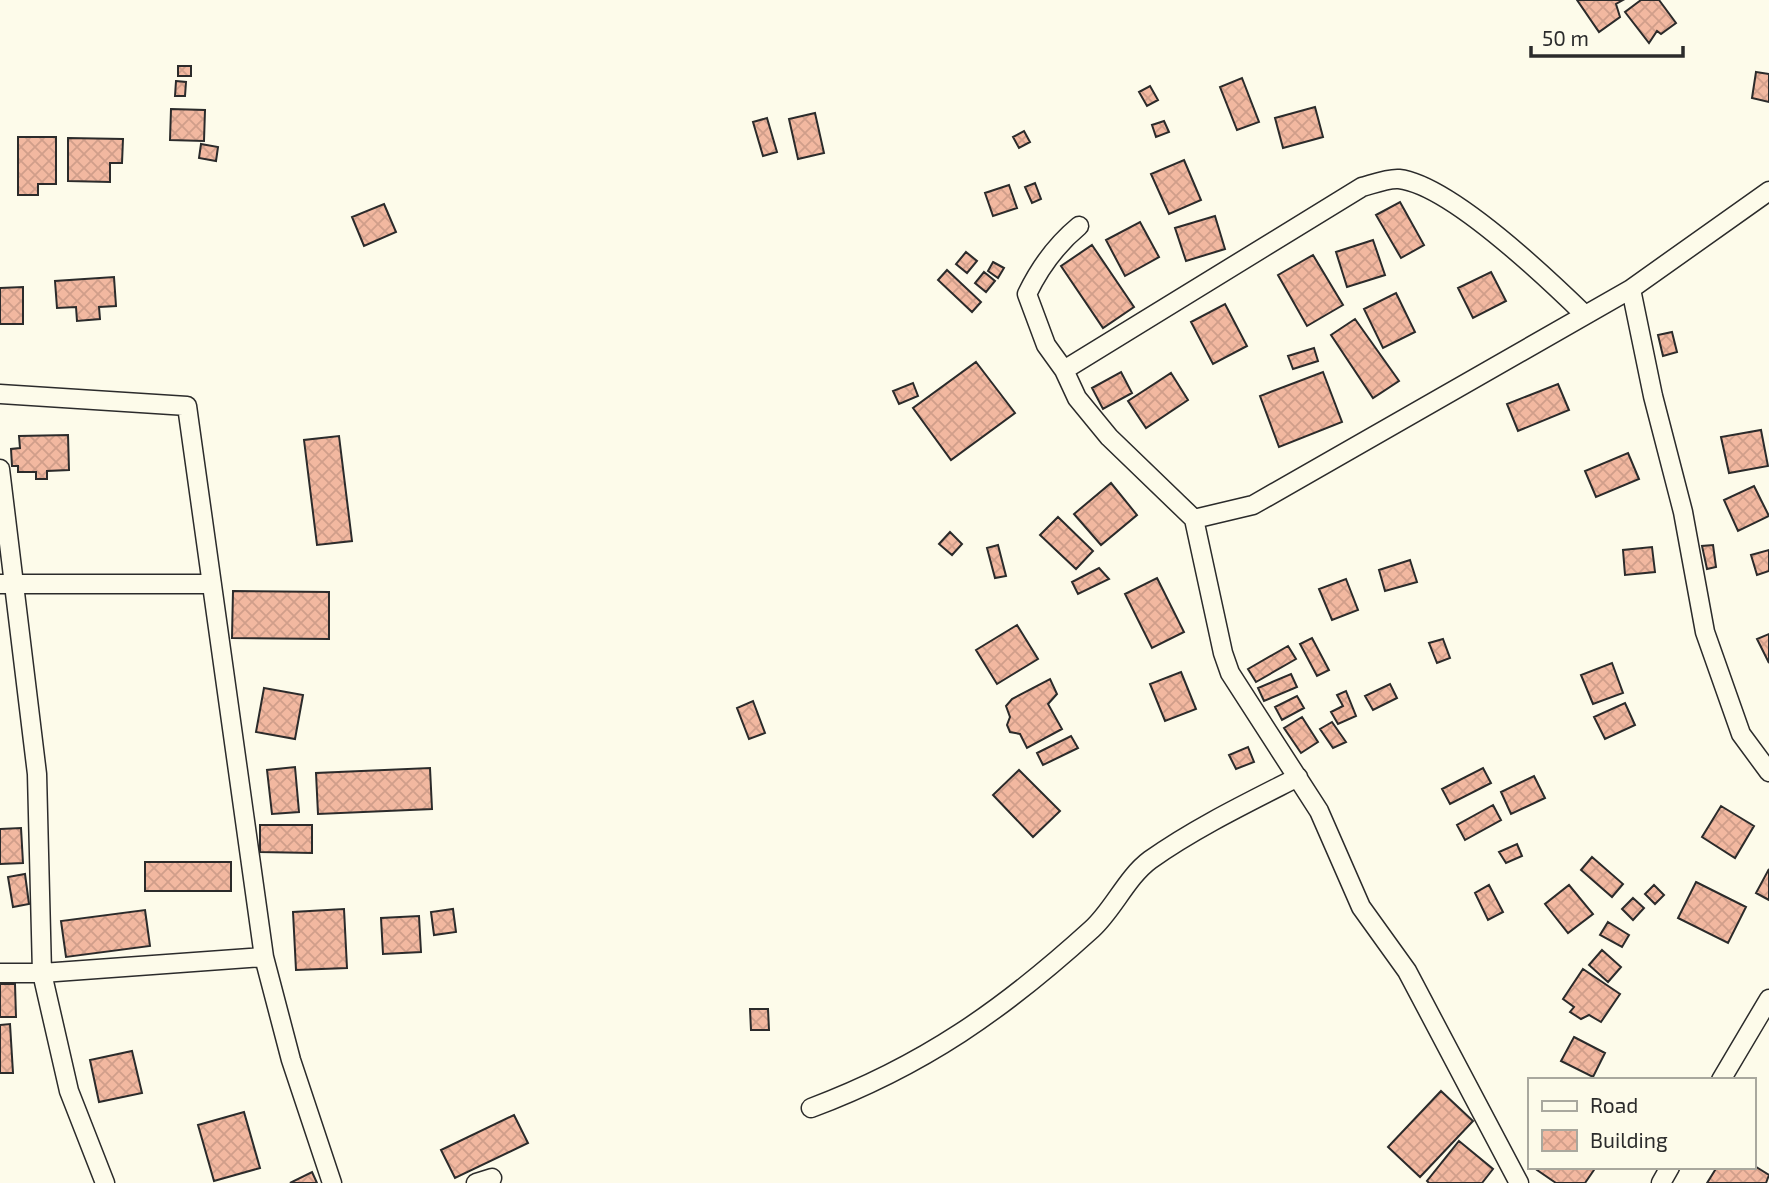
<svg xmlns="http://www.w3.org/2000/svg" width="1769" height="1183" viewBox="0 0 1769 1183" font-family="'Exo 2',sans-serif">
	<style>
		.building { fill: url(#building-cross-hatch); stroke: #2b2b2b; stroke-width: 2 }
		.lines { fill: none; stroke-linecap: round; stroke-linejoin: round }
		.street-casing { stroke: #2b2b2b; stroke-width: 21 }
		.street { stroke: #fdfbea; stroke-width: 18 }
	</style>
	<defs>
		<pattern id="building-cross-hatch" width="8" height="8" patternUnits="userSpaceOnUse" patternTransform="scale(1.75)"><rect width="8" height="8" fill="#f2b8a0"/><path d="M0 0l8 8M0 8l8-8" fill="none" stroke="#d09e8a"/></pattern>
	</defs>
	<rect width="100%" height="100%" fill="#fdfbea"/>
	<path class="building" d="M1577 0H1623L1616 4 1620 17 1599 32Z
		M1641 0H1659L1676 23 1661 34 1657 31 1649 43 1625 12Z
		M178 66H191V76H178Z
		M1756 72 1769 74V102L1752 98Z
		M1242 78 1259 122 1237 130 1220 87Z
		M176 81 186 82 185 96H175Z
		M1150 86 1158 100 1147 106 1139 92Z
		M1315 107 1323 137 1283 148 1275 118Z
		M171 109 205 110 204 141 170 140Z
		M815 113 824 153 798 159 789 119Z
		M767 118 777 152 763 156 753 122Z
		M1164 121 1169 132 1156 137 1152 125Z
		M1024 131 1030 142 1019 148 1013 137Z
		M18 137H56V184H38V195H18Z
		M68 138 123 139 122 163H110V182L68 181Z
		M201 144 218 147 216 161 199 158Z
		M1184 160 1201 200 1169 214 1151 174Z
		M1035 183 1041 199 1032 203 1025 187Z
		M1009 185 1017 208 993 216 985 193Z
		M1400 202 1424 245 1401 258 1376 215Z
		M384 204 396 232 364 246 352 217Z
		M1215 216 1225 249 1186 261 1175 228Z
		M1140 222 1159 257 1125 276 1106 240Z
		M1373 240 1385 275 1347 287 1336 252Z
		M1092 245 1134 307 1103 328 1061 266Z
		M966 252 977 261 967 273 956 264Z
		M1313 255 1343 305 1307 326 1278 275Z
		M993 262 1004 268 998 278 988 271Z
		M947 270 981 302 972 312 938 280Z
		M984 272 995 281 986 292 975 283Z
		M1491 272 1506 301 1473 318 1458 288Z
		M114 277 116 306 99 307 100 319 77 321 76 307 57 308 55 281Z
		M23 287V324H0V288Z
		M1396 293 1415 332 1383 348 1364 309Z
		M1225 304 1247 346 1213 364 1191 322Z
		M1355 319 1399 381 1373 398 1331 335Z
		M1672 332 1677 352 1663 356 1658 335Z
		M1314 348 1318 361 1293 369 1288 356Z
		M976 362 1015 413 951 460 913 408Z
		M1121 372 1132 393 1103 409 1092 388Z
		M1323 372 1342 422 1279 447 1260 396Z
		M1171 373 1188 400 1146 428 1128 401Z
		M913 383 918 396 899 404 893 391Z
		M1558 384 1569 410 1518 431 1507 404Z
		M1761 430 1768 466 1729 473 1721 437Z
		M68 435 69 470 47 471V479H36V472H18V466H12L11 449 20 448 19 436Z
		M339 436 352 541 317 545 304 440Z
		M1628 453 1639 479 1596 497 1585 471Z
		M1111 483 1137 515 1101 545 1074 514Z
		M1754 486 1769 516 1738 531 1724 500Z
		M1058 517 1093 551 1076 569 1040 535Z
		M950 532 962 544 952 555 939 544Z
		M998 545 1006 576 995 578 987 548Z
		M1713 545 1716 567 1707 569 1702 546Z
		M1652 547 1655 572 1625 575 1623 550Z
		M1769 550V571L1757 575 1751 555Z
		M1410 560 1417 582 1385 591 1379 570Z
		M1099 568 1109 579 1078 594 1072 582Z
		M1157 578 1184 632 1152 648 1125 594Z
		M1346 579 1358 610 1332 620 1319 589Z
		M233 591 329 592V639L232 638Z
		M1017 625 1038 659 997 684 976 650Z
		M1769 634V663L1757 639Z
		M1312 638 1329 670 1317 676 1300 644Z
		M1443 639 1450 658 1437 663 1429 643Z
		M1288 646 1296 659 1256 682 1248 669Z
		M1612 663 1623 693 1593 704 1581 675Z
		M1181 672 1196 709 1165 721 1150 684Z
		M1291 674 1297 687 1264 701 1258 688Z
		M1050 679 1057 694 1048 704 1062 729 1027 748 1020 734 1010 732 1007 725 1010 717 1006 706 1012 699Z
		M1390 684 1397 698 1373 710 1365 696Z
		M264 688 303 695 295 739 256 732Z
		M1346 691 1356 716 1338 724 1331 712 1343 706 1337 695Z
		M1297 696 1304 708 1282 720 1275 707Z
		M753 701 765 733 749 739 737 708Z
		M1625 703 1635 725 1605 739 1594 717Z
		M1302 717 1318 742 1301 753 1284 728Z
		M1332 722 1346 742 1333 748 1320 729Z
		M1071 736 1078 748 1043 765 1037 753Z
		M1248 747 1254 762 1236 769 1229 755Z
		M295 767 299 812 272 814 267 770Z
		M430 768 432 809 318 814 316 773Z
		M1483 768 1491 783 1450 804 1442 789Z
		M1019 770 1060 811 1033 837 993 795Z
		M1534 776 1545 798 1511 814 1501 792Z
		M1493 805 1501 820 1465 840 1457 825Z
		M1721 806 1754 826 1735 858 1702 837Z
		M260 825H312V853L260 852Z
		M21 828 23 863 0 864V829Z
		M1517 844 1522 856 1506 863 1499 852Z
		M1592 857 1623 884 1612 897 1581 870Z
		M145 862H231V891H145Z
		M1769 869V900L1756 893Z
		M25 874 29 904 13 907 8 877Z
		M1696 882 1746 907 1728 943 1678 918Z
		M1489 885 1503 912 1488 920 1475 893Z
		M1569 885 1593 914 1568 933 1545 904Z
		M1654 885 1664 895 1655 904 1645 894Z
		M1633 898 1644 908 1633 920 1622 909Z
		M344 909 347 968 296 970 293 912Z
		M453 909 456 932 434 935 431 912Z
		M145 910 150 946 66 957 61 921Z
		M419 916 421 952 383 954 381 918Z
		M1608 922 1629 935 1622 947 1600 935Z
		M1602 950 1621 967 1608 982 1589 965Z
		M1583 969 1620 994 1601 1022 1589 1015 1581 1019 1570 1012 1574 1007 1563 999Z
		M0 984H15L16 1017H0Z
		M750 1009H768L769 1030H751Z
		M10 1024 13 1073H0V1025Z
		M1574 1037 1605 1053 1593 1077 1561 1061Z
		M132 1051 142 1093 99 1102 90 1060Z
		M1441 1091 1473 1121 1420 1177 1388 1147Z
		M244 1112 260 1168 214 1181 198 1125Z
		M514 1115 528 1143 455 1178 441 1150Z
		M1459 1141 1493 1169 1482 1183H1429L1427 1181Z
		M1753 1165 1769 1175 1766 1183H1707L1717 1167Z
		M1539 1167H1596L1585 1183H1556L1537 1170Z
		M312 1172 317 1183H290Z"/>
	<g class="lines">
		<defs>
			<path id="street" d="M1079 226C1056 245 1040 267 1027 294L1046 345 1064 370 1077 398 1109 437 1194 519 1223 653 1230 673 1319 811 1361 907 1407 971 1519 1183
				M1631 289 1653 396 1683 512 1705 632 1741 734 1769 772
				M1064 370 1362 187C1373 184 1388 178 1399 179 1450 185 1547 278 1585 315
				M0 394 187 406 264 957 291 1060 332 1183
				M0 469 37 774 42 973 69 1091 105 1183
				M1194 519 1253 505 1631 289 1769 191
				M0 584H212
				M0 973H42L264 957
				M1721 1080 1769 999
				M811 1108C923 1066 1003 1010 1092 929 1113 910 1127 877 1150 860 1195 828 1249 802 1298 777
				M476 1183 492 1178
				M1661 1183 1670 1167"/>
		</defs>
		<use href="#street" class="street-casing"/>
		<use href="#street" class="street"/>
	</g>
	<rect x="1528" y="1078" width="228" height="91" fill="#fdfbea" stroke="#a9a89e" stroke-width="2"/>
	<rect x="1542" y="1101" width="35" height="10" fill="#fdfbea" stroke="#a9a89e" stroke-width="2"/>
	<text x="1590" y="1113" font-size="21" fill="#2b2b2b">Road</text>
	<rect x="1542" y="1130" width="35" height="21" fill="url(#building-cross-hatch)" stroke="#a9a89e" stroke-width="2"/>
	<text x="1590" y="1148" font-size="21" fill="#2b2b2b">Building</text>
	<path d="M1531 46v10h152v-10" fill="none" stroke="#2b2b2b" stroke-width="3.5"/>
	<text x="1542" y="46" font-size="21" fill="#2b2b2b" stroke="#fdfbea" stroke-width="5" paint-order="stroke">50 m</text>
</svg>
